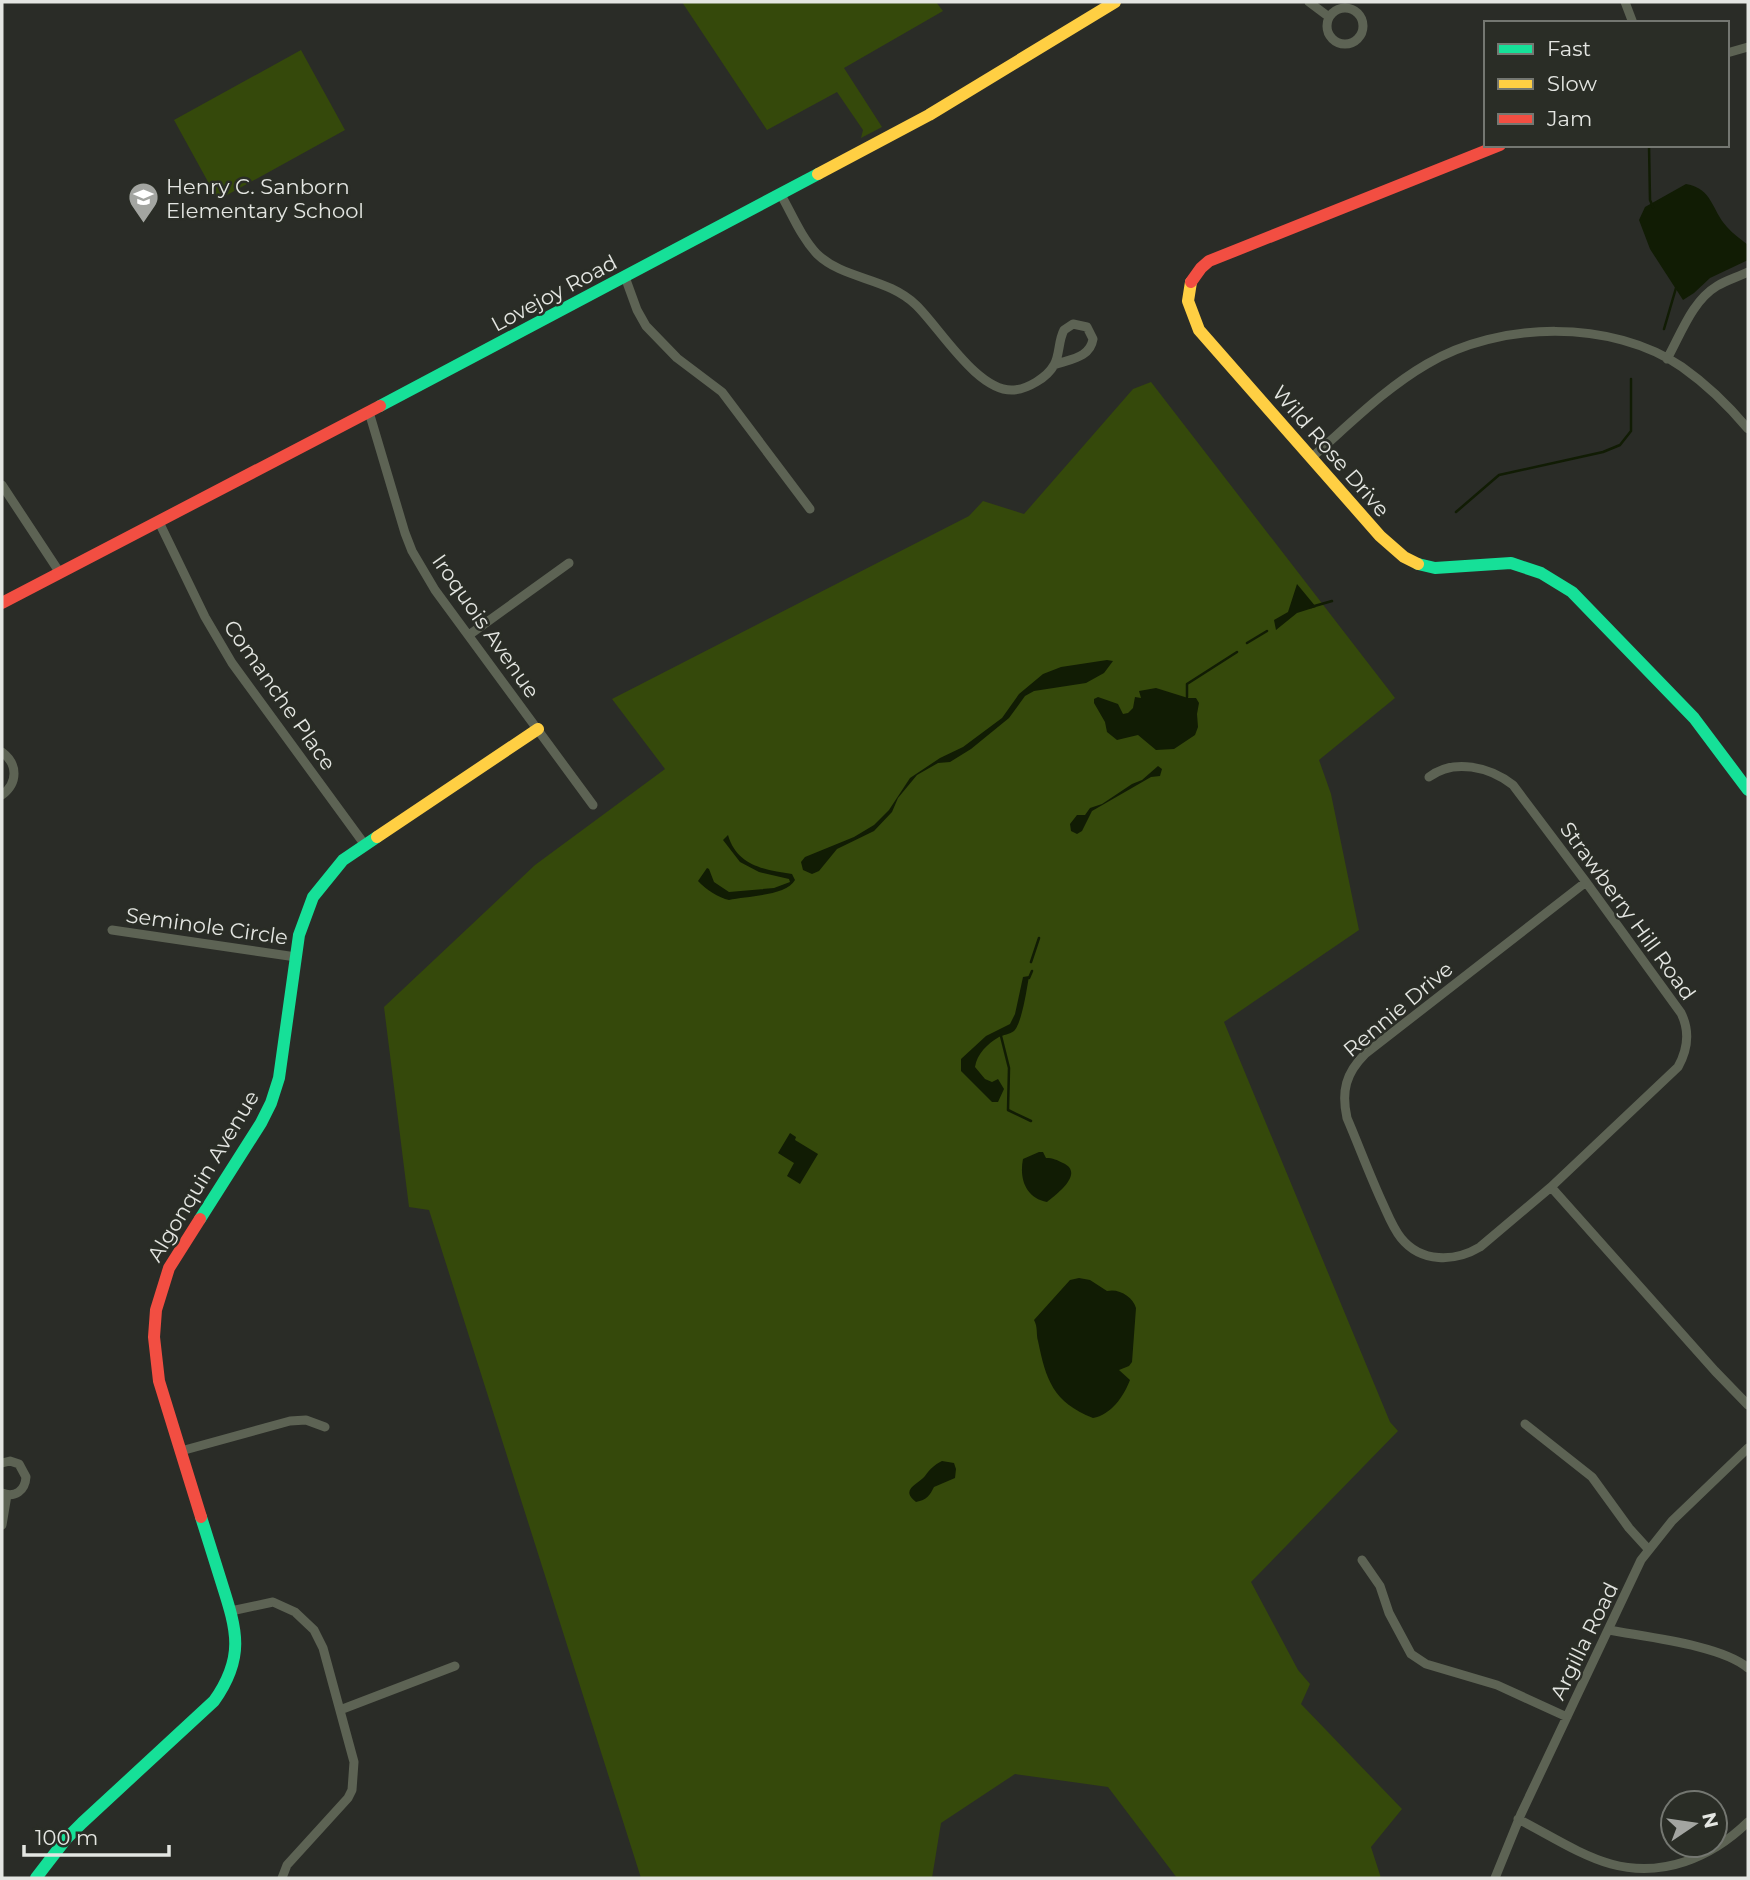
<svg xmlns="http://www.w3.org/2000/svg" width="1750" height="1880" viewBox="0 0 1750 1880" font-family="Montserrat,sans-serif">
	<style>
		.green { fill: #35490b }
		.water { fill: #111c04 }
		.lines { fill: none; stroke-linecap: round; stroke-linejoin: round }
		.stream { stroke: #111c04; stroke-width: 2.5 }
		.street { stroke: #5d6354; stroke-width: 9 }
		.fast { stroke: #16e098; stroke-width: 12 }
		.slow { stroke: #ffcf43; stroke-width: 12 }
		.jam { stroke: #f24e42; stroke-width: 12 }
		.labels { text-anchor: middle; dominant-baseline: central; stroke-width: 5; stroke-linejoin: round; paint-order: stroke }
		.poi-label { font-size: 21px; fill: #e4e6e2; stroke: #2a2d26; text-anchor: start }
		.street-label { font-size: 21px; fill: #e4e6e2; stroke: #2a2d26 }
	</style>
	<rect width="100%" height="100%" fill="#2a2c27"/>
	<path class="green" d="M682 2H936L943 11 844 68 882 127 861 138 863 130 837 92 767 130Z
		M301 50 345 130 218 200 174 120Z
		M1151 382 1395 698 1319 760 1331 794 1359 930 1224 1022 1390 1422 1398 1431 1251 1582 1298 1670 1310 1684 1301 1704 1402 1809 1371 1847 1381 1878H1177L1108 1787 1015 1774 941 1823 932 1878H641L429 1210 409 1207 384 1007 535 865 665 769 612 699 969 516 983 501 1024 514 1133 389Z"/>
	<path class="water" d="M1686 184C1713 189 1711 209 1727 227 1733 234 1741 239 1748 245V260L1710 278 1694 293 1683 300 1650 249 1639 220 1645 207Z
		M1297 584 1316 607 1297 613 1276 630 1274 620 1288 612Z
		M1107 660 1113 661 1104 673 1086 683 1034 691 1025 696 1009 718 971 749 950 762 938 763 917 775 898 798 892 812 874 831 837 849 819 871 812 874 803 870 801 862 805 857 854 837 874 825 889 810 910 778 940 758 963 747 1002 718 1019 694 1043 674 1061 667Z
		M1156 688 1188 698H1196L1199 703 1197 714 1198 727 1195 735 1174 749 1156 750 1138 735 1117 740 1107 732 1105 722 1094 703V699L1098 697 1118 704 1123 714 1128 713 1133 708 1135 697 1141 698 1139 691Z
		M1158 766 1162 769 1160 776 1151 777 1092 811 1082 831 1077 834 1071 831 1070 824 1077 815H1085L1090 808 1102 804 1132 784 1142 780Z
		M728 835C737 866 765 870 792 874L795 880C786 896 747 896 729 900 719 898 705 889 698 881L707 868 709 869 714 882 729 892 774 888 790 882 789 879 759 872 740 862 723 840Z
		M1029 976C1027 988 1022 1023 1014 1031 1010 1034 1003 1035 999 1037 987 1044 977 1054 975 1067L985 1079 992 1082 998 1079 1004 1089 998 1102H992L961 1071V1059L986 1036 1010 1024 1015 1014 1023 977Z
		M790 1133 796 1137 795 1140 818 1154 800 1184 787 1176 794 1163 778 1153Z
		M1039 1152H1043L1046 1158C1053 1158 1057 1160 1063 1163 1085 1173 1057 1194 1047 1202 1026 1198 1019 1179 1023 1159Z
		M1079 1278 1090 1280 1107 1291C1119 1288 1133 1297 1136 1308L1132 1362 1129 1366 1119 1370 1130 1380C1124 1396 1111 1415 1093 1418 1053 1402 1046 1380 1038 1341 1036 1334 1038 1327 1034 1320L1070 1280Z
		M942 1461 954 1463 956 1469 955 1478 934 1487C930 1495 927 1500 916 1502 899 1489 919 1484 925 1476 930 1469 934 1465 942 1461Z"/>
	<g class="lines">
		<path class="stream" d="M1649 145 1650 200 1653 207
			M1664 329 1676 288
			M1456 512 1499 475 1603 452 1620 445 1631 431V379
			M1311 607 1332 601
			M1247 643 1267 631
			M1187 697V684L1237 652
			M1031 962 1039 938
			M1029 978 1032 971
			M1001 1036 1009 1068 1008 1110 1031 1121"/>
		<path class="street" d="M1309 2 1329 17
			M1625 2 1633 23
			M1327 26a18 18 0 1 1 36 0a18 18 0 1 1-36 0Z
			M1727 53 1748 47
			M781 195C792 214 801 237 817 254 844 280 887 277 916 305 940 328 978 393 1014 390 1027 389 1047 378 1054 365 1060 355 1058 341 1064 330L1073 324 1087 327 1093 339C1090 358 1070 359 1054 365
			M625 277 637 310 646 326 677 358 722 392 810 509
			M1667 359C1681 334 1692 301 1717 286 1727 280 1738 277 1748 272
			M369 412 405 533 412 551 435 590 593 805
			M1311 458C1349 425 1384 389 1427 364 1499 321 1612 319 1682 367 1706 384 1729 406 1748 429
			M2 485 60 573
			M159 522 205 617 232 663 365 845
			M469 635 569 563
			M2 752C18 764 18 783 2 795
			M1429 777C1454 758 1490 767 1513 785L1586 882 1681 1013C1690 1031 1688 1049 1678 1067L1551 1187 1715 1371 1748 1405
			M112 930 296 957
			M1551 1187 1480 1247C1455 1262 1421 1263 1401 1238 1393 1228 1388 1215 1383 1204 1370 1176 1359 1146 1347 1118 1341 1091 1346 1073 1365 1054L1586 882
			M1525 1424 1592 1477 1629 1528 1649 1550
			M181 1451 290 1421 306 1420 325 1427
			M2 1463 10 1461 19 1464 26 1477C25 1491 15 1498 2 1493
			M2 1525 7 1495
			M1362 1560 1380 1586 1389 1613 1411 1654 1426 1664 1497 1685 1567 1717
			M231 1611 273 1602 295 1612 314 1630 323 1648 354 1762 352 1790 348 1798 287 1865 282 1878
			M1609 1630C1645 1637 1721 1645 1748 1668
			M340 1710 455 1666
			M1518 1819C1548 1834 1579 1855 1611 1864 1662 1878 1711 1858 1748 1822
			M1495 1878 1521 1814 1641 1560 1672 1521 1748 1448"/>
		<path class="fast" d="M380 406 818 174
			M1418 564 1435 568 1511 563 1541 573 1572 592 1694 718 1748 790
			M200 1219 261 1123 271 1103 279 1078 299 935 313 897 343 860 377 837
			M36 1878 66 1839 82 1823 214 1701C245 1657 237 1631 222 1584 215 1561 208 1539 201 1517"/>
		<path class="slow" d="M818 174 929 115 1115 2
			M1191 282 1188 301 1199 330 1380 536 1404 557 1418 564
			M377 837 538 729"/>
		<path class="jam" d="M1191 282 1201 268 1209 261 1500 145
			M2 603 380 406
			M200 1219 169 1268 156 1310 154 1337 159 1381 201 1517"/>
	</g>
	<defs>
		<symbol id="school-pin" viewBox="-11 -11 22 30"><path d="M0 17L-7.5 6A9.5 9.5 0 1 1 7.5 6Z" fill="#a3a5a1" stroke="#2a2d26"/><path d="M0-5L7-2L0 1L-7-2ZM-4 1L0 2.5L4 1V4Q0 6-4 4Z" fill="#fff"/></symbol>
	</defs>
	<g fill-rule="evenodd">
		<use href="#school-pin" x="126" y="180" width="35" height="47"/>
	</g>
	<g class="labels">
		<g class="poi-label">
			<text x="166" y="186">Henry C. Sanborn<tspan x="166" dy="24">Elementary School</tspan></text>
		</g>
		<g class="street-label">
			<text transform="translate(554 293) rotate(-28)">Lovejoy Road</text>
			<text transform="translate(1331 451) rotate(49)">Wild Rose Drive</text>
			<text transform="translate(486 626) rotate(55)">Iroquois Avenue</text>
			<text transform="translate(280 695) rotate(55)">Comanche Place</text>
			<text transform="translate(1628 911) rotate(54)">Strawberry Hill Road</text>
			<text transform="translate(207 926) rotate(8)">Seminole Circle</text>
			<text transform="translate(1398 1009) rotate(-40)">Rennie Drive</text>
			<text transform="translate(203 1176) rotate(-59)">Algonquin Avenue</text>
			<text transform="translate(1584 1641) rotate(-64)">Argilla Road</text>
		</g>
	</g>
	<rect width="1750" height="1880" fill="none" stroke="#e4e6e2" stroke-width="7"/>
	<rect x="1484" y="21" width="245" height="126" fill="#2a2d26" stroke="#747771" stroke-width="2"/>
	<rect x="1498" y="44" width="35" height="10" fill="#16e098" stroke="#747771" stroke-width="2"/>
	<text x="1547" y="56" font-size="21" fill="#e4e6e2">Fast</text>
	<rect x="1498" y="79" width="35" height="10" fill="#ffcf43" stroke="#747771" stroke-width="2"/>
	<text x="1547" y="91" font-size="21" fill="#e4e6e2">Slow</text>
	<rect x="1498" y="114" width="35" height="10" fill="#f24e42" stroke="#747771" stroke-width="2"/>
	<text x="1547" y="126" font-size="21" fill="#e4e6e2">Jam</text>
	<g transform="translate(1694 1824) rotate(77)"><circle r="33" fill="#2a2d26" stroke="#747771" stroke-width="2"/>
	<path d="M0-5L12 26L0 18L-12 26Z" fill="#a3a5a1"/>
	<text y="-10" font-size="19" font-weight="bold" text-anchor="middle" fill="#e4e6e2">N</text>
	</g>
	<path d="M24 1845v10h145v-10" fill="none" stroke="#e4e6e2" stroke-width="3.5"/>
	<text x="35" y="1845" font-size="21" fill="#e4e6e2" stroke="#2a2d26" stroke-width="5" paint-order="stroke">100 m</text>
</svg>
